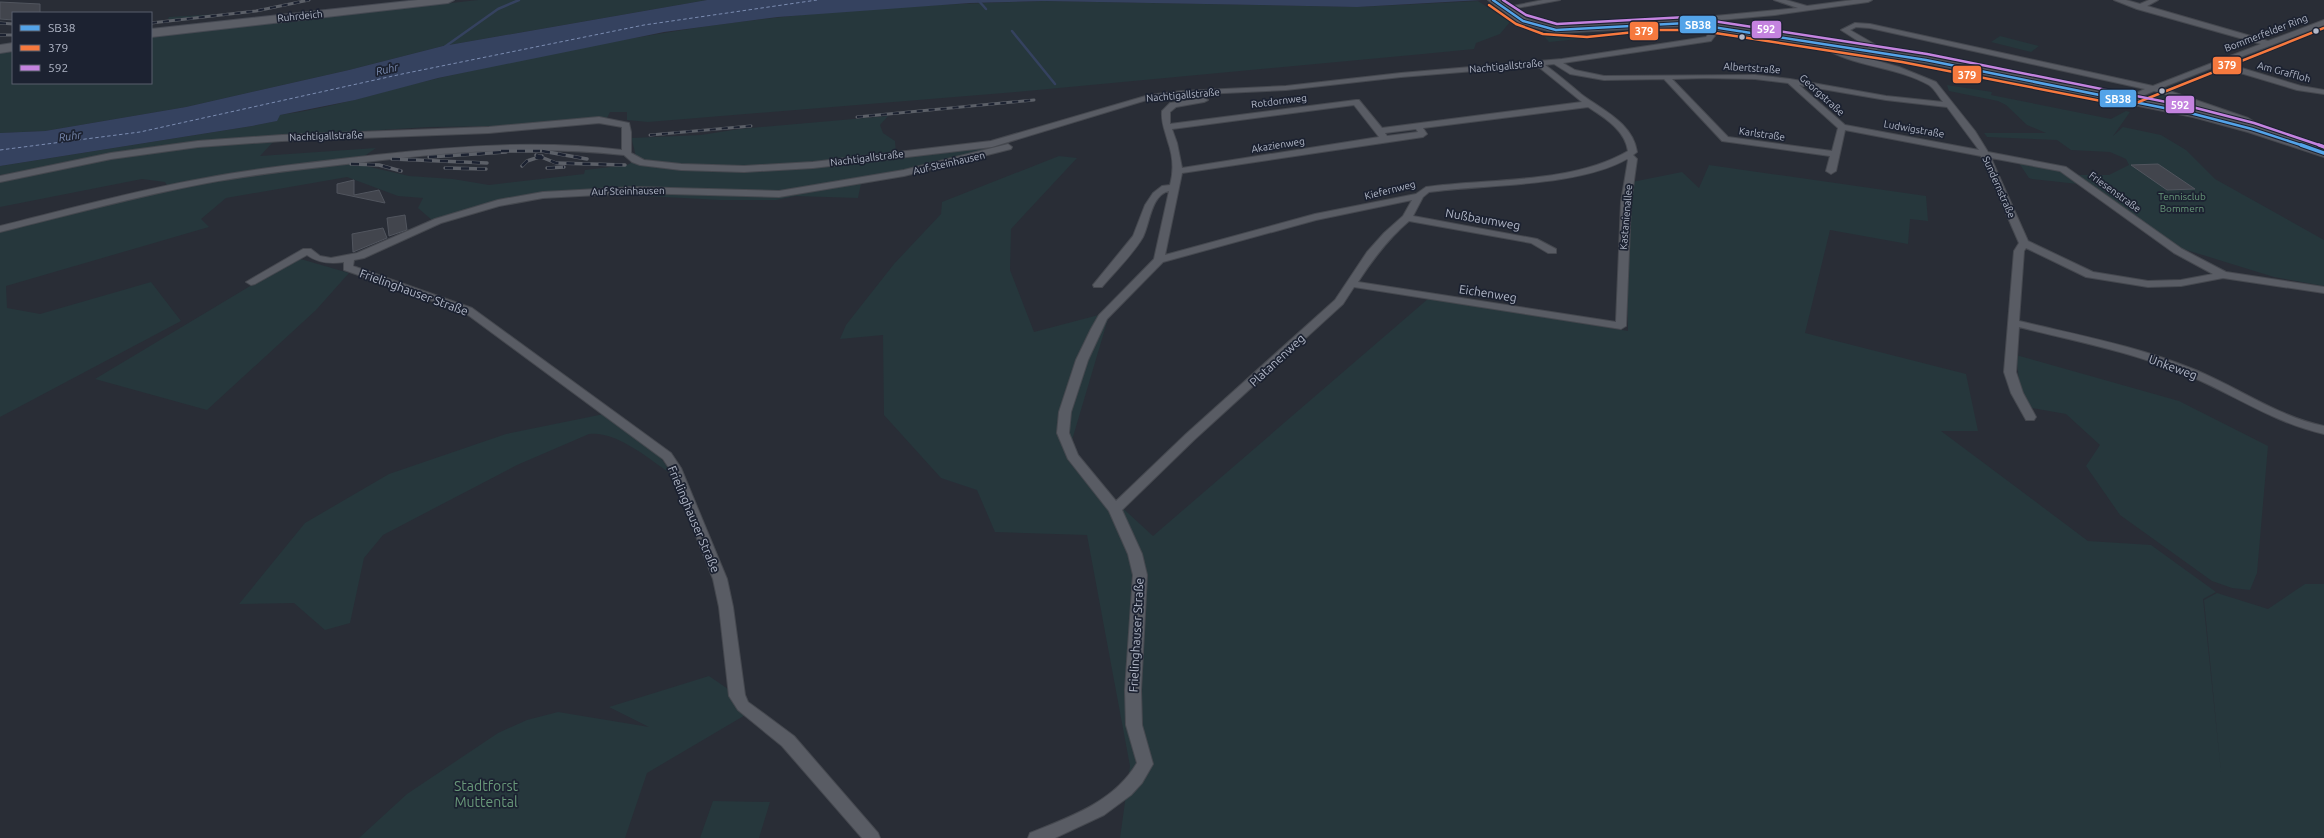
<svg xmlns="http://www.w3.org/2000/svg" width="2324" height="838" viewBox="0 0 2324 838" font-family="Ubuntu,sans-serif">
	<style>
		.green { fill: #26373c }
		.water { fill: #35425f }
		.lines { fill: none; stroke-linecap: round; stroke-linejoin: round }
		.stream { stroke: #35425f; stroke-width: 2.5 }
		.ferry { stroke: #7a8bb0; stroke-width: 1; stroke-dasharray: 3.5 2.5; stroke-linecap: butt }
		.building { fill: #42454d; stroke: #51555e }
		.street-casing { stroke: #45484f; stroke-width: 2 }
		.secondary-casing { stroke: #45484f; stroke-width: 2 }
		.primary-casing { stroke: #464a53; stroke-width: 2 }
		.street { fill: #595c64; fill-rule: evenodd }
		.secondary { fill: #575a63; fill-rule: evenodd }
		.primary { fill: #5b5e66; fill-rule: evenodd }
		.rail-far1-casing { stroke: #5c6068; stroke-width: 3 }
		.rail-casing { stroke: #5c6068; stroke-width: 3.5 }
		.rail-far1 { stroke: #1c2231; stroke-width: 2; stroke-dasharray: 6; stroke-linecap: butt }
		.rail { stroke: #1c2231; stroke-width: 2.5; stroke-dasharray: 8; stroke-linecap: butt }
		.bus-1-far1-casing { stroke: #1c2231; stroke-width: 4.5 }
		.bus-1-casing { stroke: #1c2231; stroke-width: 6 }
		.bus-2-casing { stroke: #1c2231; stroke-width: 4.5 }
		.bus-3-far1-casing { stroke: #1c2231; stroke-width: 4.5 }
		.bus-3-casing { stroke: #1c2231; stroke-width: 6 }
		.bus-1-far1 { stroke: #53a3e8; stroke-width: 2.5 }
		.bus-1 { stroke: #53a3e8; stroke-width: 3.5 }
		.bus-2 { stroke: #f6793e; stroke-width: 2.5 }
		.bus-3-far1 { stroke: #c483df; stroke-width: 2.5 }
		.bus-3 { stroke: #c483df; stroke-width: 3.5 }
		.bus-dot { fill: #b2b8c8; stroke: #1c2231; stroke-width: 1.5 }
		.labels { text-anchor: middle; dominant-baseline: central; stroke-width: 3.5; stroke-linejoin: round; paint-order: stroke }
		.far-street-label { font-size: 10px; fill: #b2b8c8; stroke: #1c2231 }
		.far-park-label { font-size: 10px; fill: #69997a; stroke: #1c2231 }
		.far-water-label { font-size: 11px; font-style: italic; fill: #7a8bb0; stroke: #1c2231 }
		.street-label { font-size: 12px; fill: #b2b8c8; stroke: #1c2231 }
		.near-park-label { font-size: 14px; fill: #69997a; stroke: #1c2231 }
		.line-badge { stroke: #1c2231; stroke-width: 1.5 }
		.badge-label { font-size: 11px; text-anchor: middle; font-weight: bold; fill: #fff }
	</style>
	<rect width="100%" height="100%" fill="#292d36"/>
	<path class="green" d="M478 0H707L443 46 349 70 186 107 45 131 0 133V53L13 52V83H151V37Z
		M1044 1 1357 7 1478 1 1510 22 1500 34 1476 43 1474 49 1423 54 1016 92 648 122 627 120V112H610L607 118 510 126 429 127 216 140 0 175V166L252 126 276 121 279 115C334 108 385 90 439 78 513 61 589 45 664 33 789 12 917 5 1044 1Z
		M236 13 176 21 168 19 169 17Z
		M1629 31H1656L1549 42 1542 34 1571 37Z
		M2000 36 2035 45 2039 46 2031 52 1991 42Z
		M1947 85 1992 92 1991 95 2111 119 2126 111 2130 112 2113 136 2123 127 2161 135 2186 150 2215 179 2324 240V286L2274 277 2180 248 2078 175H2109L2129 165 2126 159 2110 152 2071 150 2057 140 1987 137 1984 133H2046L2027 125 2006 105 1998 101 1949 91Z
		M2158 93 2203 109 2205 112 2152 99Z
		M888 116 880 125 883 133 895 141 896 154 1003 146 946 163 862 179 858 198 795 196 776 200H720L608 194 497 202 433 221 418 208 423 198 398 196 347 177 226 198 201 219 209 227 6 286 7 308 40 314 151 282 181 321 0 417V232L167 185 165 182 142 179 0 207V180L151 151 275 140 260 156 376 148 363 157 357 164 409 176 453 179 489 185 584 174 585 170 627 165 635 161C637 152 632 146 632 138L701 135 739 129Z
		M1059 156 1077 158 1011 229 1010 270 1034 332 1110 312 1067 457 1153 536 1429 298 1628 331 1627 241 1632 182 1682 172 1699 188 1709 165 1926 196 1928 221 1910 219 1908 244 1830 230 1805 333 1966 374 1978 431H1941L2088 541 2151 545 2216 592 2203 599 2221 772 2204 600 2217 593 2268 609 2305 584H2324V838H1120L1130 766 1087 535 995 532 977 490 941 478 884 415 883 335 840 339 846 325 894 264 941 214 942 202Z
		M2019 163 2059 171 2078 184 2032 179 2029 178Z
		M297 258 349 273 316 310 207 410 95 379Z
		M2016 355 2179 401 2268 446 2257 573 2250 590 2232 588 2212 581 2120 515 2086 466 2100 445 2066 414 2032 408 2020 388Z
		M604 414C624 429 662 451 671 474 650 459 615 430 589 434L517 465 383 535 364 558 350 623 325 630 294 603 239 604 305 523 389 474 506 434Z
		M709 676 728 689 736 705 747 714 647 773 625 838H359L407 794 498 733 527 720 558 712 649 727 609 707Z
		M713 801 770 802 759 838H700Z"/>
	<path class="water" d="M707 0H1482L1357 7 1044 1 970 3 778 17 664 32 561 53 438 78 355 100 280 115 277 121 252 126 0 166V133L45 131 186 107 349 70 443 46Z"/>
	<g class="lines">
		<path class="stream" d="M978 0 986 9
			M1012 31 1055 84
			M443 48 498 9 519 0"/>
		<path class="ferry" d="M0 150 140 132 402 74 644 25 817 0"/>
	</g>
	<path class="building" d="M0 2 40 4V13H13V20L0 19Z
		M2158 164 2195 189 2167 190 2131 165Z
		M354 180V195L379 190 385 203 337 193V184Z
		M405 215 407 230 389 236 387 218Z
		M383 228 387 238 353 252 352 234Z"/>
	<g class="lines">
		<defs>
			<path id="street" d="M1543 0H1560L1517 8 1513 6Z
				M1774 0H1786L1807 6 1853 0H1872L1868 2 1775 15 1720 20 1714 26 1718 32 1711 41 1563 63 1575 70 1604 76 1755 75 1790 79 1886 96 1943 102C1939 97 1934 88 1929 85 1896 66 1851 67 1821 46L1820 44 1824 42 1838 50 1899 67 1936 82 1975 131 1988 152 2066 167 2182 249 2226 272 2324 287V293L2223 278 2181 286 2148 287 2086 277 2026 248 2024 251 2019 321C2077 335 2137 346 2193 369 2238 387 2276 416 2324 426V434C2271 422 2234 394 2185 374 2132 352 2075 341 2019 327L2016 372 2023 393 2036 417 2034 420H2026L2011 393 2004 372 2014 251 2019 243 1981 156 1845 130 1836 171 1831 174 1826 171 1830 156 1722 141 1664 79 1604 80 1570 74 1554 64 1545 65C1558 74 1569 84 1581 94 1602 110 1633 123 1637 152L1633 155 1637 159 1631 202 1626 326 1621 329 1354 287 1343 304 1194 440 1122 510 1142 554 1147 575 1141 690 1142 725 1153 764 1142 783 1131 795 1104 815 1055 838H1028L1030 833C1070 817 1114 802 1137 763L1126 725 1125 690 1133 575 1128 554 1109 511 1068 459 1057 433 1059 412 1076 360 1091 329 1099 315 1154 259 1169 191C1151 195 1150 223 1143 237 1134 253 1114 273 1102 287H1094L1093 285 1133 236 1145 205 1153 193 1162 186 1170 185C1174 171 1173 156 1168 142 1165 130 1161 123 1162 111L1170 103 1204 98 1208 100 1204 102 1176 107 1170 112V124L1356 100H1359L1382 128 1582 102 1540 68 1536 66 1401 77 1286 90 1182 95 1150 99 992 147 813 168 744 172 681 170 640 165 632 162 624 155C540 146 458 151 374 161 318 167 262 173 207 183 137 196 69 215 0 232V226C69 209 137 190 206 178 263 167 319 162 376 155 458 146 540 140 622 150V127L599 123 489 133 282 141 198 147 111 159 0 182V176L111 153 198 141 282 135 489 127 599 117 629 123 631 132V153L644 160 681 164 744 166 813 162 991 141 1149 95 1182 91 1286 86 1401 73 1562 59 1706 37 1710 32 1706 26 1715 16 1798 8ZM1705 78 1755 79 1788 83 1838 128 1832 151 1728 137 1672 79ZM1799 85 1886 100 1947 107 1979 150 1845 125ZM1354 105 1379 137 1182 168 1177 143 1172 129ZM1588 107C1605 118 1625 130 1628 151 1571 184 1491 178 1426 187L1416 194 1315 214 1165 255 1182 173 1423 137 1427 134 1423 128ZM1416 129 1418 132 1387 136 1385 133ZM1991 158 2060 171 2174 253 2213 274 2181 280 2148 281 2093 272 2028 241ZM1627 159 1628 160 1621 202 1616 322 1358 282C1373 259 1388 239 1409 221L1531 243 1548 253H1556V249L1537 239 1413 216 1423 197 1429 192C1486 184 1578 187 1627 159ZM1412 200 1403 216 1384 233 1367 252 1335 300 1186 434 1116 501 1078 455 1069 433 1071 412 1088 360 1107 319 1163 262 1316 220Z
				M2114 0H2126L2140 4 2149 0H2158L2147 6 2268 41 2324 20V25L2225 63 2301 86 2324 90V94L2297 90 2217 66 2161 88 2248 118 2253 121 2256 129 2252 132 2249 131 2246 124 2242 122 2159 92 2154 91 2128 102 2124 100 2125 98 2145 89 1870 28 1856 27 1850 30 1876 45 1878 52 1874 54H1871L1869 48 1841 30 1855 23 1870 24 2153 86 2261 44 2137 9Z
				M1008 144 1012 147 1011 149 904 176 779 197 634 193 543 198 499 206 441 223 364 258 354 260 353 266 472 308 671 453 681 468 727 579 733 607 745 695 748 702 794 736 878 833 880 838H862L782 746 738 710 729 696 719 607 713 579 669 468 663 459 464 312 344 270V262C330 264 318 263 307 255L255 284 251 285 246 282 303 249H311L320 256 331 258 357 253 435 219 498 200 543 192 634 187 779 191 904 170Z"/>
			<path id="secondary" d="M1488 0H1500L1527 19 1556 27 1687 20 1926 57 2194 110 2256 126 2324 149V157L2248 132 2193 117 1926 63 1687 26 1556 33 1519 23Z"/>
			<path id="primary" d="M418 0H454L448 3 151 37V29Z
				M13 43V51L0 53V45Z"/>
		</defs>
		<use href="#street" class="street-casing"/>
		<use href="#secondary" class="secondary-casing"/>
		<use href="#primary" class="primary-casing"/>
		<use href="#street" class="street"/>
		<use href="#secondary" class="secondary"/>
		<use href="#primary" class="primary"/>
		<defs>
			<path id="rail-far1" d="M0 23 13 24
				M151 23 256 11 309 0
				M0 35H13
				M857 117 1034 100
				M650 135 751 126"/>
			<path id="rail" d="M501 151H540
				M542 151 587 159
				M536 155 556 163 625 165
				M429 157 506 152
				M392 159 487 163
				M351 164 379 165 401 171
				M522 166 527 161 542 156
				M445 168 486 169
				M547 168 564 167"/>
		</defs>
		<use href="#rail-far1" class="rail-far1-casing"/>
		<use href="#rail" class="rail-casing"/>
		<use href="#rail-far1" class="rail-far1"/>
		<use href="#rail" class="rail"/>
		<defs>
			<path id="bus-1-far1" d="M1493 0 1523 21 1556 30 1687 23 1926 60 2194 114 2252 129 2304 146"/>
			<path id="bus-1" d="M2301 145 2324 153"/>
			<path id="bus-2" d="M1489 5 1516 24 1543 34 1587 37 1654 30H1696L1902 62 2127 106
				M2131 105 2324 28"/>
			<path id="bus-3-far1" d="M1503 0 1526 15 1557 24 1687 17 1927 54 2196 108 2254 123 2322 146"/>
			<path id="bus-3" d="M2319 145 2324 147"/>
		</defs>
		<use href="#bus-1-far1" class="bus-1-far1-casing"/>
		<use href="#bus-1" class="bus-1-casing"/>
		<use href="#bus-2" class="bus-2-casing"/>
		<use href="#bus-3-far1" class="bus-3-far1-casing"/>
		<use href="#bus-3" class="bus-3-casing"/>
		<use href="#bus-1-far1" class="bus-1-far1"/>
		<use href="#bus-1" class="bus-1"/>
		<use href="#bus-2" class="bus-2"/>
		<use href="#bus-3-far1" class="bus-3-far1"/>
		<use href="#bus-3" class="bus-3"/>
	</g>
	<g class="bus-dot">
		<circle cx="2316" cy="31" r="3.5"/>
		<circle cx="1742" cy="37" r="3.5"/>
		<circle cx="2162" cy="91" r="3.5"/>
	</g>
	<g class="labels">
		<g class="far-street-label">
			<text transform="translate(300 16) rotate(-6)">Ruhrdeich</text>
			<text transform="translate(2266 33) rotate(-21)">Bommerfelder Ring</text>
			<text transform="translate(1506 66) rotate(-5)">Nachtigallstraße</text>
			<text transform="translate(1752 68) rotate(4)">Albertstraße</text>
			<text transform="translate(2284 72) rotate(15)">Am Graffloh</text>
			<text transform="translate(1183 95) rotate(-5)">Nachtigallstraße</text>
			<text transform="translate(1822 95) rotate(42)">Georgstraße</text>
			<text transform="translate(1279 101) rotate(-7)">Rotdornweg</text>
			<text transform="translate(1914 129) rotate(10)">Ludwigstraße</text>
			<text transform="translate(1762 134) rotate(8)">Karlstraße</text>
			<text transform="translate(326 136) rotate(-2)">Nachtigallstraße</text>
			<text transform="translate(1278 145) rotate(-9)">Akazienweg</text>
			<text transform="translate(867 158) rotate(-7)">Nachtigallstraße</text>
			<text transform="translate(949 163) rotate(-13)">Auf Steinhausen</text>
			<text transform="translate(1999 187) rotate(66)">Sundernstraße</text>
			<text transform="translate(1390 190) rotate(-14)">Kiefernweg</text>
			<text transform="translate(628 191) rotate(-1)">Auf Steinhausen</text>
			<text transform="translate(2115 192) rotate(36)">Friesenstraße</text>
			<text transform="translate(1626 217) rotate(-85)">Kastanienallee</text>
		</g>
		<g class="far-park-label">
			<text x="2182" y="196">Tennisclub<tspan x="2182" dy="12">Bommern</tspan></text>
		</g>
		<g class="far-water-label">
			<text transform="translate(387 69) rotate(-13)">Ruhr</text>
			<text transform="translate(70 136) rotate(-8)">Ruhr</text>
		</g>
		<g class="street-label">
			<text transform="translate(1483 219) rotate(10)">Nußbaumweg</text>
			<text transform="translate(414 292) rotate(20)">Frielinghauser Straße</text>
			<text transform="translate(1488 293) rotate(9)">Eichenweg</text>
			<text transform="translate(1277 360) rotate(-43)">Platanenweg</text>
			<text transform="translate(2173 367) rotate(20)">Unkeweg</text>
			<text transform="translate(694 519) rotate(67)">Frielinghauser Straße</text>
			<text transform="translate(1136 635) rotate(-87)">Frielinghauser Straße</text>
		</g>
		<g class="near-park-label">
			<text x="486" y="786">Stadtforst<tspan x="486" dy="16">Muttental</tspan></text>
		</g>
	</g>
	<g class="line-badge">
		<rect x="1679" y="15" width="38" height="19" rx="4" fill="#53a3e8"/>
		<rect x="1751" y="20" width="31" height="19" rx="4" fill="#c483df"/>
		<rect x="1629" y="21" width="30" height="20" rx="4" fill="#f6793e"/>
		<rect x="2212" y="56" width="30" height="19" rx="4" fill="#f6793e"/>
		<rect x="1952" y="65" width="30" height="19" rx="4" fill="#f6793e"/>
		<rect x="2099" y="89" width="38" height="19" rx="4" fill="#53a3e8"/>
		<rect x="2165" y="95" width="30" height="19" rx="4" fill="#c483df"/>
	</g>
	<g class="badge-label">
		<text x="1698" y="29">SB38</text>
		<text x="1766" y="33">592</text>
		<text x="1644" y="35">379</text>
		<text x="2227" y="69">379</text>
		<text x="1967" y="79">379</text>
		<text x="2118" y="103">SB38</text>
		<text x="2180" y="109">592</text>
	</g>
	<rect x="12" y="12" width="140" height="72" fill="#1c2231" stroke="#585e6d"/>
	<rect x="20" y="25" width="20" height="6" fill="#53a3e8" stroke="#585e6d"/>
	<text x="48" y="32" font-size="12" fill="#b2b8c8">SB38</text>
	<rect x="20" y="45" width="20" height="6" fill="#f6793e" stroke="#585e6d"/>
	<text x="48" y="52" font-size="12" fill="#b2b8c8">379</text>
	<rect x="20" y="65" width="20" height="6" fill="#c483df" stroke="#585e6d"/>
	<text x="48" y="72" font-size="12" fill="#b2b8c8">592</text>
</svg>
